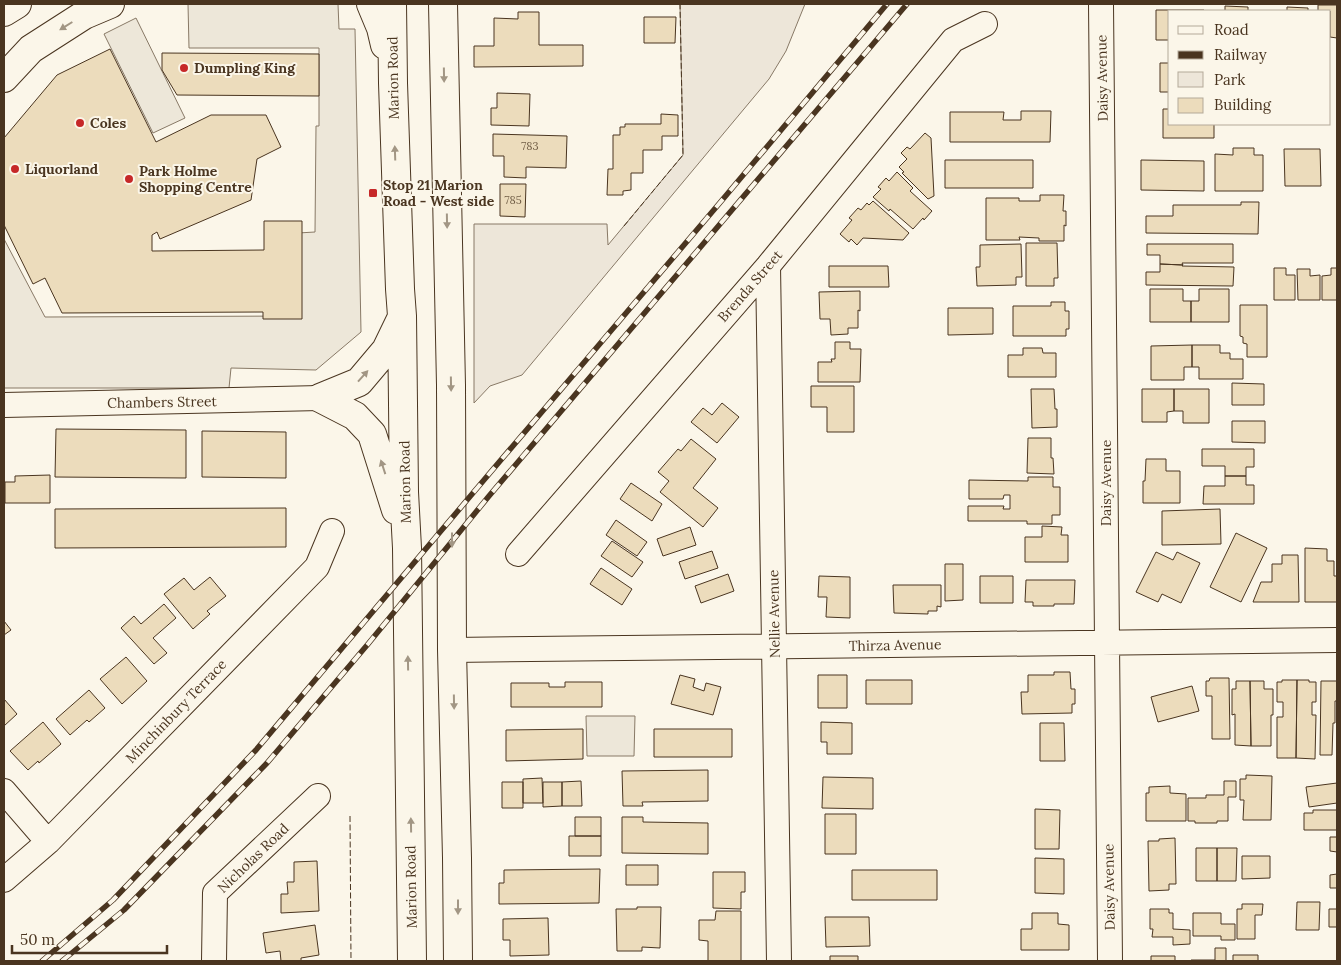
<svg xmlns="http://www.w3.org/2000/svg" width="1341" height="965" viewBox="0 0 1341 965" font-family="Lora,serif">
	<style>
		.green { fill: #ede6d9; stroke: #887966 }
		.parking { fill: #ede7d9; stroke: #887966 }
		.building { fill: #ecdcbc; stroke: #4a3520 }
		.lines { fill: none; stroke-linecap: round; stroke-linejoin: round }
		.minor-casing { stroke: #4a3520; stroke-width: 26 }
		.major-casing { stroke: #4a3520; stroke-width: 30 }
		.minor { stroke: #fbf6e9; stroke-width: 24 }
		.major { stroke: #fbf6e9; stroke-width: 28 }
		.rail-casing { stroke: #4a3520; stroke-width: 5.5 }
		.rail { stroke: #fbf6e9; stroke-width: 4; stroke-dasharray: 11; stroke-linecap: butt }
		.fence { stroke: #4a3520; stroke-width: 1; stroke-dasharray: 6 2.5; stroke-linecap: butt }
		.oneway { fill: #a29684 }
		.poi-dot { fill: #c62828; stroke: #fbf6e9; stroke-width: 2 }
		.labels { text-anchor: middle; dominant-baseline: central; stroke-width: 4; stroke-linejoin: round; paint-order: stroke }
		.number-label { font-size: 11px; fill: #725f47 }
		.poi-label { font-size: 14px; font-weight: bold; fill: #4a3520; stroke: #fbf6e9; text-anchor: start }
		.street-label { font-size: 14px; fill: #4a3520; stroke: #fbf6e9 }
	</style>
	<rect width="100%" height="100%" fill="#fbf6e9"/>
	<path class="green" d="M680 4H805L786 51 769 79 522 375 490 386 474 403V224H607L608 245 683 155Z"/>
	<path class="parking" d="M188 4H338L339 29H355L361 332 316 370 231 368 229 388H4V239L45 317 299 316 298 233 315 232 316 126H319V48H189Z
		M136 18 185 118 153 133 104 34Z
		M586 716H635L634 756H587Z"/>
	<path class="building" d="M1318 5H1337V38L1330 37V11H1318Z
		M1225 6 1248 7V11H1225Z
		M1287 7 1308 8V11H1287Z
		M1156 10H1204V11H1170V40H1156Z
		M518 12H539V45H583V66L474 67V46H494V18L518 19Z
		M644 17H676L675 43H644Z
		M110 49 156 142 211 115H266L281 147 257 159 251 200 160 239 157 232 152 235V251L264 250V221H302V319H263V312L62 313 45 278 33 284 4 225V138L57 75Z
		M162 53 319 54V96L177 95 162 70Z
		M1160 63H1170V92H1160Z
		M497 93 530 94 529 126 491 125V108H497Z
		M1163 109H1170V124H1214V138H1163Z
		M1021 111H1051L1050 142H950V112H1004L1003 120H1021Z
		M661 114 678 115V136H662V150H643V173H631V190L623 191V195H607L608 169H613V135H620V127H625V124H661Z
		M925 133 931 138 934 196 928 199 902 173 904 172 899 167 907 159 901 153 907 147 910 149Z
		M493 134 567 136 566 168 526 167V178L504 177V156H493Z
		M1233 148H1254V155H1263V191H1215V154L1233 155Z
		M1284 149H1320L1321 186H1285Z
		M945 160H1033V188H945Z
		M1141 160 1204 161V191L1141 190Z
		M897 172 913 188 910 191 932 211 924 220 923 218 913 229 890 209 889 211 873 197 881 189 878 187 886 178 889 181Z
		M500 184H526L525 217 500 216Z
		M1040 195H1064L1063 211H1066V226L1064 225V241H1039V238L1019 237 1020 240H986V198H1019V201H1040Z
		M873 201 909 233 903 240 863 238 857 245 851 239 849 242 840 234 852 220 849 218 858 208 861 210 867 203 869 205Z
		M1241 202H1259L1258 234 1146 233V216H1173V205H1241Z
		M1026 243H1057L1058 278H1054V286H1026Z
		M1021 244 1022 277H1016V285L977 286 976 267H980V245Z
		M1147 244H1233V263H1182L1183 265 1160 264V255H1147Z
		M1160 264 1183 265 1182 266 1234 267 1233 286 1146 285V272H1160Z
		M829 266H888L889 287H829Z
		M1274 268H1286V275H1295V300H1274Z
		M1331 268H1337V300H1322V276L1331 275Z
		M1297 269H1310V276L1320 275V300H1298Z
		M1150 289H1183V301H1191V322H1150Z
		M1199 289H1229V322H1191V301H1199Z
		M860 291V311L858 310V328H848V334L831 335 830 319H820L819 292Z
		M1051 302H1065V311H1069V329H1066V336H1013V306H1051Z
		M1240 305H1267V357H1247V344L1243 343V337L1240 336Z
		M948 308H993V334L948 335Z
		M835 342H850V349H861L860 382H818V362H832L831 359H835Z
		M1192 345V367H1184V380H1151V346Z
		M1192 345H1220V353H1230V359H1243V379H1199V367H1192Z
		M1023 348H1042L1043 353H1056V377H1008V355H1023Z
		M1232 383 1264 384V405H1232Z
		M811 386H854V432H827V407H811Z
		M1031 389H1054L1055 409H1057V427L1032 428Z
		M1142 389H1174V411L1167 412V422H1142Z
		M1174 389H1209V423H1183V411H1174Z
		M722 403 739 417 717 443 691 422 703 408 712 415Z
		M1232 421H1265V443L1232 442Z
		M56 429 186 430V478L55 477Z
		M202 431 286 432V478L202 477Z
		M1028 438H1051V458H1053L1054 474 1027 473Z
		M691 439 716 459 693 488 718 508 703 527 660 492 669 481 658 472 678 449 681 451Z
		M1202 449H1254V467H1246V476H1225V466H1202Z
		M1146 459H1166V471H1180V503H1143V481H1145Z
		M50 475V503H5V482H15V476Z
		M1225 476H1246V485H1254V504H1203L1204 486H1225Z
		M1028 477H1053V487H1060V515H1052V524H1027V521H968V506H1004L1003 509H1010V495H1004L1003 499H969V480L1028 481Z
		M631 483 662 504 652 521 620 499Z
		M286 508V547L55 548V509Z
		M1220 509 1221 544 1162 545V511Z
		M616 520 647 542 637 556 606 535Z
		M1042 526 1062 527 1061 535H1068V562H1025V537H1042Z
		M690 527 696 545 663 556 657 539Z
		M1236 533 1267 548 1241 602 1210 587Z
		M612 541 643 562 632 577 601 556Z
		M1305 548 1327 549V561H1334V576H1337V602H1305Z
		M712 551 718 568 685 579 679 562Z
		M1156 552 1173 560 1177 552 1200 563 1181 603 1162 594 1158 602 1136 592Z
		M1282 555H1298L1299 602H1253L1261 582H1272V564H1282Z
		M945 564H963V600L945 601Z
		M601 568 632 589 622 605 590 584Z
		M728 574 734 591 701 603 695 586Z
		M819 576 850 577V618L826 617 827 597H818Z
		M980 576H1013V603H980Z
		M210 577 226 596 207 611 210 614 193 629 164 594 184 578 194 590Z
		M1026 580H1075L1074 604H1054V606H1033V602H1025Z
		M893 585H941V607L937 606V611H928V614L894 613Z
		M164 604 176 618 153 638 167 653 154 664 121 628 134 616 141 624Z
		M4 621 11 630 4 635Z
		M126 657 147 681 122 704 100 679Z
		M1054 672H1070L1071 689H1075V704H1072V713L1022 714 1021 692H1028V675H1054Z
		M680 675 695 679 693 687 704 691 706 683 721 687 713 715 671 704Z
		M818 675H847V708H818Z
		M1210 678H1229L1230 739H1212V696H1206V681H1209Z
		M866 680H912V704H866Z
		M1282 680H1297L1296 758H1277V717H1283V702H1277V682H1282Z
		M1297 680H1309V682H1316V702H1312V715H1316L1315 759 1296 758Z
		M1236 681H1250L1251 746 1235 745V714L1232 715V689H1236Z
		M1250 681H1264V689H1273V715H1271V746H1251Z
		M1321 681H1337V701H1335V723H1333L1332 755H1320Z
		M565 682H602V707H511V683H549V687H565Z
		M1192 686 1199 711 1158 722 1151 697Z
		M89 690 105 708 89 722 87 720 70 735 56 719Z
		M4 699 17 714 4 726Z
		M43 722 61 744 39 763 38 761 28 770 10 751Z
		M821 722 852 723V754H827V742H821Z
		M1040 723H1064L1065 761H1040Z
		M583 729V759L506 761V730Z
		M654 729H732V757H654Z
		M708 770V801L642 802 643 806H623L622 771Z
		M1246 775 1272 776 1271 820H1243L1244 800H1240V779H1246Z
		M823 777 873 778V809L822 808Z
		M542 778 543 803H523V779Z
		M581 781 582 806H562V782Z
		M1224 781H1236V797H1228V821H1217V823H1195V821H1188V798H1206V795H1224Z
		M502 782H523V808H502Z
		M543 782H562V806L543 807Z
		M1337 783V803L1309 807 1306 787Z
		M1170 786V793L1186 794V821H1146V793H1149V787Z
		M1035 809 1060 810 1059 849H1035Z
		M1313 810H1337V830H1304V813H1313Z
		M825 814H856V854H825Z
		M575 817H601V836H575Z
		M622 817H643V822L708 823V854L622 853Z
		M569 836H601V856H569Z
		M1330 837H1337V852L1330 851Z
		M1175 838 1176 884H1169V890L1149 891 1148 841H1159V839Z
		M1196 848H1217V881H1196Z
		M1217 848H1237L1236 881H1217Z
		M1242 856H1270V878L1242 879Z
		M1035 858 1064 859V894L1035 893Z
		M317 861 319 911 281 913V894H288L287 882H294V862Z
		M626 865H658V885H626Z
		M600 869 599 903 499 904V883H504V870Z
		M852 870H937V900H852Z
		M713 872H745V892H741V909L713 908Z
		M1337 874V888H1330V875Z
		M1297 902H1320L1319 930H1296Z
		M1242 904H1263L1262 915H1255V939H1237V909H1242Z
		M637 907H661L660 948 642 947V951H617L616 909H637Z
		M1150 909H1169V913H1173V929L1190 930V944L1173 945V937H1152L1153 929H1150Z
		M1329 909H1337V927H1329Z
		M716 911H741V961H708V941L699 940V920H715Z
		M1032 913H1058V924L1069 925V950H1021V929H1032Z
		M1193 913H1221V924H1235V940H1221V936H1193Z
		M825 917H869L870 946 826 947Z
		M548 918 549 955 510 956V940H503V919Z
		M315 925 319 955 301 958V961H281L280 951 266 953 263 933Z
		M1215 948H1226V961H1191V960H1215Z
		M1233 955H1258V961H1233Z
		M830 956H858V961H830Z
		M1151 956H1175V961H1151Z"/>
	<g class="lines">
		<defs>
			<path id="minor" d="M1101 4 1110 961
				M768 266 779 961
				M4 405 320 398
				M518 554 768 266 953 40 985 24
				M452 650 1337 640
				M4 791 48 842
				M4 880 48 842 317 567 332 531
				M214 961 215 893 318 796"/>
			<path id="major" d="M371 4 381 28 385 45
				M392 4 393 83 400 289 402 316 404 492 407 548 412 961
				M443 4 451 385 452 650 457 858 458 961
				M4 12 17 4
				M4 78 31 49 84 15 110 4
				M320 398 355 416 372 434 396 510
				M320 398 359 382 386 350 401 319"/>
		</defs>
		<use href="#minor" class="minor-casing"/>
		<use href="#major" class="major-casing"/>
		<use href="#minor" class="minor"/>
		<use href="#major" class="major"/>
		<defs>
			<path id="rail" d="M42 961 113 900 256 750 489 474 718 205 887 4
				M62 961 124 910 267 763 368 644 489 496 907 4"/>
		</defs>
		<use href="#rail" class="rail-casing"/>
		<use href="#rail" class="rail"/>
		<path class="fence" d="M624 226 683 155 680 4
			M350 816 351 961"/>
	</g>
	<defs><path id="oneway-solid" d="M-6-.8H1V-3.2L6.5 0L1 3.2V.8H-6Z" transform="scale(1.25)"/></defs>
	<g class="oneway">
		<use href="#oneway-solid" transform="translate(66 26) rotate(148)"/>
		<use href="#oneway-solid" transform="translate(444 75) rotate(89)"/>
		<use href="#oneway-solid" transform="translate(395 153) rotate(-92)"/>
		<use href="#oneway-solid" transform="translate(447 221) rotate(89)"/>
		<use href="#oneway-solid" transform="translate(363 376) rotate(-48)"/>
		<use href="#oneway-solid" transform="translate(451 384) rotate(89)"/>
		<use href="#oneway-solid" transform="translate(383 467) rotate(-108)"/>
		<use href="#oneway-solid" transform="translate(452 540) rotate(90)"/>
		<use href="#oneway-solid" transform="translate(408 663) rotate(-91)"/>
		<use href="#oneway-solid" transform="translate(454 702) rotate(89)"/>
		<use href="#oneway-solid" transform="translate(411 825) rotate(-91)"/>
		<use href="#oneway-solid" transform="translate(458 907) rotate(90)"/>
	</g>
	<g class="poi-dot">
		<circle cx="184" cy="68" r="5"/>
		<circle cx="80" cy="123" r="5"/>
		<circle cx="15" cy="169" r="5"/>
		<circle cx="129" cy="179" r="5"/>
		<rect x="368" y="188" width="10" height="10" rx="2.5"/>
	</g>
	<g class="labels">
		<g class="number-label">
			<text x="530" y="146">783</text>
			<text x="513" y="200">785</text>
		</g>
		<g class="poi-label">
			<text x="194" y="68">Dumpling King</text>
			<text x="90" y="123">Coles</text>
			<text x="25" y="169">Liquorland</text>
			<text x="139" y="171">Park Holme<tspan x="139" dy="16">Shopping Centre</tspan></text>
			<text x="383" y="185">Stop 21 Marion<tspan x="383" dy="16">Road - West side</tspan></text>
		</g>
		<g class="street-label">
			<text transform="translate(393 78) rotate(-91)">Marion Road</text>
			<text transform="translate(1102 78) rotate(-91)">Daisy Avenue</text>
			<text transform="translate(750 286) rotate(-49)">Brenda Street</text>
			<text transform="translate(162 402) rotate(-1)">Chambers Street</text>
			<text transform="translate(405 482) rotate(-91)">Marion Road</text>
			<text transform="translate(1106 483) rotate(-90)">Daisy Avenue</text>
			<text transform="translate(774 614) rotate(-91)">Nellie Avenue</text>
			<text transform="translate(895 645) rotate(-1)">Thirza Avenue</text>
			<text transform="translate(176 711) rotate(-46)">Minchinbury Terrace</text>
			<text transform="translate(253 858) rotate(-44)">Nicholas Road</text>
			<text transform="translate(411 887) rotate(-91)">Marion Road</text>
			<text transform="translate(1109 887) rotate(-91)">Daisy Avenue</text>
		</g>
	</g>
	<rect width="1341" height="965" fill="none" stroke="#4a3520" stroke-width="10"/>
	<rect x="1168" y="10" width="162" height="115" fill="#fbf6e9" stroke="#b4a999"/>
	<rect x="1178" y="26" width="25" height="8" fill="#fbf6e9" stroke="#b4a999"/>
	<text x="1214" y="35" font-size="15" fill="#4a3520">Road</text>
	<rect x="1178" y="51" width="25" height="8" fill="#4a3520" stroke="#b4a999"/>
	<text x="1214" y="60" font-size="15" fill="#4a3520">Railway</text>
	<rect x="1178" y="72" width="25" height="15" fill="#ede6d9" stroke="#b4a999"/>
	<text x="1214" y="85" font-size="15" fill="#4a3520">Park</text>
	<rect x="1178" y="98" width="25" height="15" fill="#ecdcbc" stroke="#b4a999"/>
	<text x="1214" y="110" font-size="15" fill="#4a3520">Building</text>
	<path d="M12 945v8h155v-8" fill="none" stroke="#4a3520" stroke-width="2.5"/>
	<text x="20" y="945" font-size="15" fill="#4a3520" stroke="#fbf6e9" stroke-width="4" paint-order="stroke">50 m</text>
</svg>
